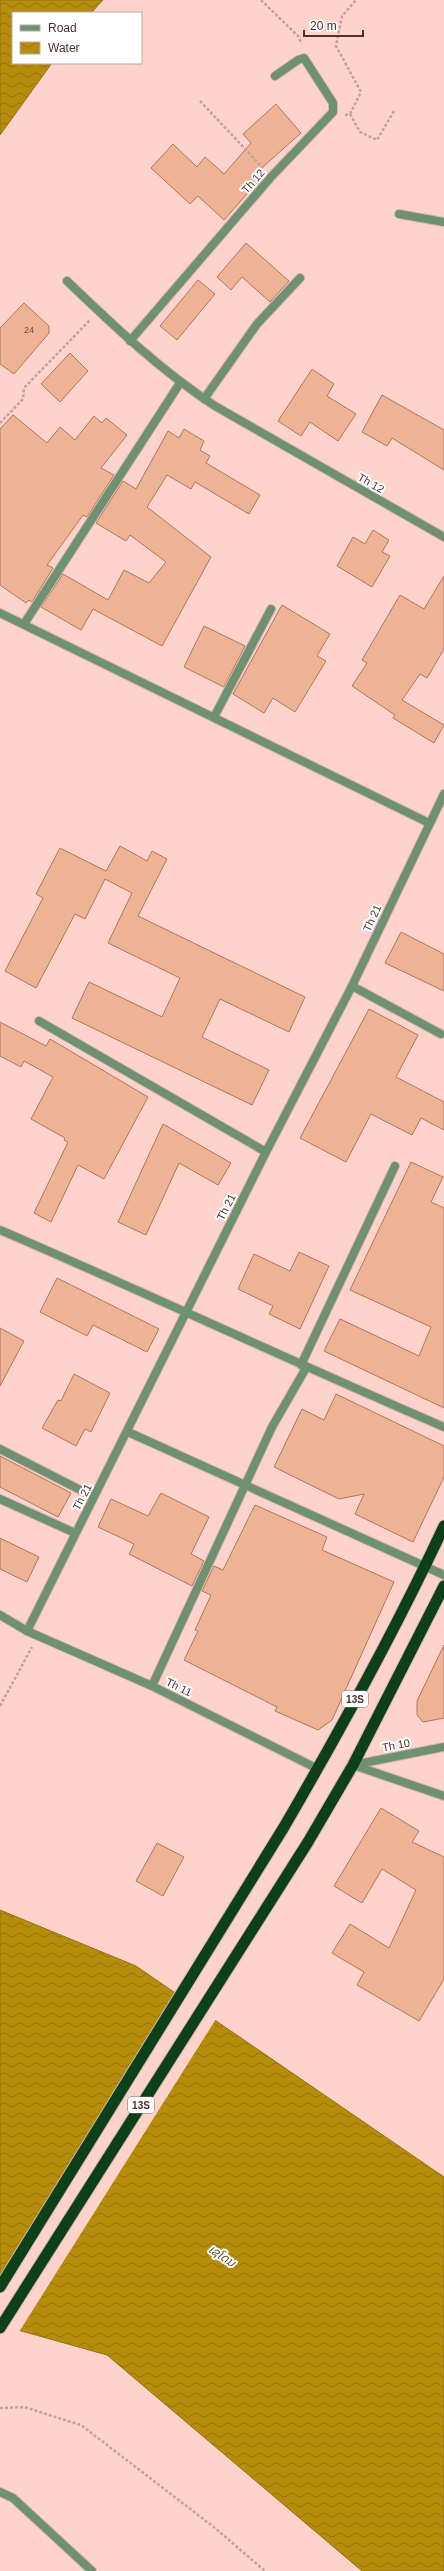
<svg xmlns="http://www.w3.org/2000/svg" width="444" height="2571" viewBox="0 0 444 2571" font-family="Helvetica,'Noto Sans Lao',sans-serif">
	<style>
		.water { fill: url(#water-waves); stroke: #967114 }
		.pier { fill: #fdd3cc }
		.building { fill: #eeb294; stroke: #af775b }
		.lines { fill: none; stroke-linecap: round; stroke-linejoin: round }
		.service-casing { stroke: #d9b2ac; stroke-width: 10 }
		.minor-casing { stroke: #d9b2ac; stroke-width: 10 }
		.trunk-casing { stroke: #d9b2ac; stroke-width: 13 }
		.path { stroke: #c7a29c; stroke-width: 2.5; stroke-dasharray: 3 2; stroke-linecap: butt }
		.service { stroke: #6e9172; stroke-width: 8 }
		.minor { stroke: #6e9172; stroke-width: 8 }
		.trunk { stroke: #0c4019; stroke-width: 11 }
		.labels { text-anchor: middle; dominant-baseline: central; stroke-width: 4; stroke-linejoin: round; paint-order: stroke }
		.number-label { font-size: 9px; fill: #745046 }
		.shield { fill: #fff; stroke: #816e6b; stroke-width: 1 }
		.shield-label { font-size: 10px; font-weight: bold; fill: #4b302c }
		.street-label { font-size: 11px; fill: #4b302c; stroke: #fff }
		.water-label { font-size: 12px; font-style: italic; fill: #604f23; stroke: #fff }
	</style>
	<defs>
		<pattern id="water-waves" width="16" height="10" patternUnits="userSpaceOnUse"><rect width="16" height="10" fill="#b68d0a"/><path d="M0 5q4-4 8 0t8 0" fill="none" stroke="#96740b"/></pattern>
	</defs>
	<rect width="100%" height="100%" fill="#fdd3cc"/>
	<path class="water" d="M0 0H103L91 13H13V63H52L0 135Z
		M0 1910 136 1966 444 2177V2571H362L107 2355 0 2325Z"/>
	<path class="pier" d="M178 1993 216 2019 19 2332 0 2327V2276Z"/>
	<path class="building" d="M276 104 301 133 256 173 261 178 224 220 198 196 190 204 151 168 173 144 197 167 205 157 224 174 251 143 243 134Z
		M246 243 289 281 270 302 242 277 231 290 217 277Z
		M198 280 215 294 177 340 160 326Z
		M24 303 49 326V333L14 374 0 364V328Z
		M70 353 88 371 60 402 41 384Z
		M312 369 334 384 327 396 356 414 338 441 310 422 301 436 278 421Z
		M382 395 444 430V470L392 438 387 446 362 432Z
		M13 415 47 443 60 427 75 440 94 416 102 423 106 418 127 435 101 468 114 475 87 517 83 515 47 565 53 568 32 602 29 600 26 603 0 585V429Z
		M184 429 204 441 200 450 210 456 206 463 260 495 249 514 195 482 191 489 167 475 147 507 211 557 162 646 93 609 81 630 41 607 63 574 108 600 124 570 149 583 166 562 130 535 126 541 96 523 123 481 136 489 168 431 179 438Z
		M373 530 389 540 382 552 390 556 372 587 337 566 353 537 365 544Z
		M444 576V649L427 678 420 674 402 700 444 725 434 743 393 718 395 715 352 686 367 663 362 660 400 595 424 609Z
		M282 605 330 634 317 656 326 661 295 712 273 698 264 713 233 694Z
		M204 626 245 646 224 687 184 667Z
		M120 846 147 861 152 851 167 859 138 916 305 997 289 1032 220 999 202 1037 269 1070 252 1105 72 1018 89 982 162 1017 180 978 108 943 132 893 105 879 85 919 75 914 36 988 5 971 43 898 36 894 60 848 106 871Z
		M401 932 444 954V991L385 963Z
		M369 1009 418 1035 396 1077 444 1102V1130L421 1118 412 1135 371 1114 346 1162 300 1138Z
		M0 1022 46 1046 50 1039 148 1097 104 1179 78 1165 51 1222 34 1213 68 1142 64 1140 65 1138 31 1119 53 1077 24 1061 21 1067 0 1056Z
		M163 1124 231 1163 218 1185 179 1163 146 1235 118 1222Z
		M411 1162 443 1177 431 1202 444 1208V1408L324 1351 340 1319 419 1356 431 1327 350 1290Z
		M299 1252 329 1266 300 1329 269 1314 273 1306 238 1289 254 1254 290 1271Z
		M57 1278 159 1329 147 1352 93 1325 87 1336 40 1312Z
		M0 1328 24 1341 0 1386Z
		M74 1374 110 1393 91 1432 85 1429 76 1446 42 1428 58 1400 61 1401Z
		M336 1394 444 1446V1477L413 1542 355 1514 364 1494 339 1499 274 1467 302 1409 324 1420Z
		M0 1456 71 1493 58 1517 0 1487Z
		M161 1493 209 1517 191 1554 204 1561 192 1586 129 1554 134 1544 98 1527 111 1499 148 1516Z
		M255 1505 327 1537 322 1550 394 1582 332 1720 318 1730 275 1711 277 1707 184 1660 198 1631 195 1630 211 1595 202 1591 214 1566 223 1570Z
		M0 1538 39 1557 27 1582 0 1569Z
		M444 1645V1718L423 1722 417 1715V1701Z
		M381 1808 419 1831 412 1842 444 1857V1979L419 2021 357 1985 364 1972 332 1953 350 1924 389 1948 416 1890 382 1869 362 1903 334 1886Z
		M157 1843 184 1857 163 1896 136 1881Z"/>
	<g class="lines">
		<defs>
			<path id="service" d="M399 214 444 222
				M204 399 257 324 300 278
				M24 624 180 383
				M214 717 271 609
				M352 986 441 1034
				M39 1021 266 1152
				M301 1365 395 1166
				M0 1499 75 1533
				M0 1615 27 1631"/>
			<path id="minor" d="M67 281C114 326 160 370 215 406L444 537
				M130 341 271 177 333 112V103L304 58 298 60 275 76
				M0 613 429 823
				M0 1230C149 1294 295 1363 444 1427
				M128 1432 444 1575
				M0 1449 94 1497
				M152 1686 272 1427 306 1368
				M353 1765 444 1796
				M353 1765 444 1747
				M318 1769 152 1686 27 1631 266 1152 352 986 444 794
				M0 2492 13 2498 92 2571"/>
			<path id="trunk" d="M0 2287 284 1827C341 1729 396 1629 444 1526
				M0 2328 308 1842 353 1765 444 1586"/>
		</defs>
		<use href="#service" class="service-casing"/>
		<use href="#minor" class="minor-casing"/>
		<use href="#trunk" class="trunk-casing"/>
		<path class="path" d="M261 0 299 37 301 44
			M200 101 263 168
			M350 114 360 132 377 140 394 111
			M345 115 350 114 361 92 336 46 342 16 356 0
			M0 423 23 399 24 388 90 320
			M0 1706 32 1647
			M0 2408 24 2407 81 2425 215 2528 265 2571"/>
		<use href="#service" class="service"/>
		<use href="#minor" class="minor"/>
		<use href="#trunk" class="trunk"/>
	</g>
	<g class="labels">
		<g class="number-label">
			<text x="29" y="330">24</text>
		</g>
		<g class="shield">
			<rect x="342" y="1691" width="26" height="16" rx="3"/>
			<rect x="128" y="2097" width="26" height="16" rx="3"/>
		</g>
		<g class="shield-label">
			<text x="355" y="1699">13S</text>
			<text x="141" y="2105">13S</text>
		</g>
		<g class="street-label">
			<text transform="translate(253 181) rotate(-49)">Th 12</text>
			<text transform="translate(371 483) rotate(30)">Th 12</text>
			<text transform="translate(372 918) rotate(-65)">Th 21</text>
			<text transform="translate(226 1207) rotate(-63)">Th 21</text>
			<text transform="translate(82 1497) rotate(-62)">Th 21</text>
			<text transform="translate(179 1687) rotate(26)">Th 11</text>
			<text transform="translate(396 1745) rotate(-11)">Th 10</text>
		</g>
		<g class="water-label">
			<text transform="translate(222 2256) rotate(34)">ເຊໂດນ</text>
		</g>
	</g>
	<rect x="12" y="12" width="130" height="52" fill="#ffffff" stroke="#b7acab"/>
	<rect x="20" y="25" width="20" height="6" fill="#6e9172" stroke="#b7acab"/>
	<text x="48" y="32" font-size="12" fill="#4b302c">Road</text>
	<rect x="20" y="42" width="20" height="12" fill="url(#water-waves)" stroke="#b7acab"/>
	<text x="48" y="52" font-size="12" fill="#4b302c">Water</text>
	<path d="M304 30v6h59v-6" fill="none" stroke="#4b302c" stroke-width="2"/>
	<text x="310" y="30" font-size="12" fill="#4b302c" stroke="#ffffff" stroke-width="3" paint-order="stroke">20 m</text>
</svg>
